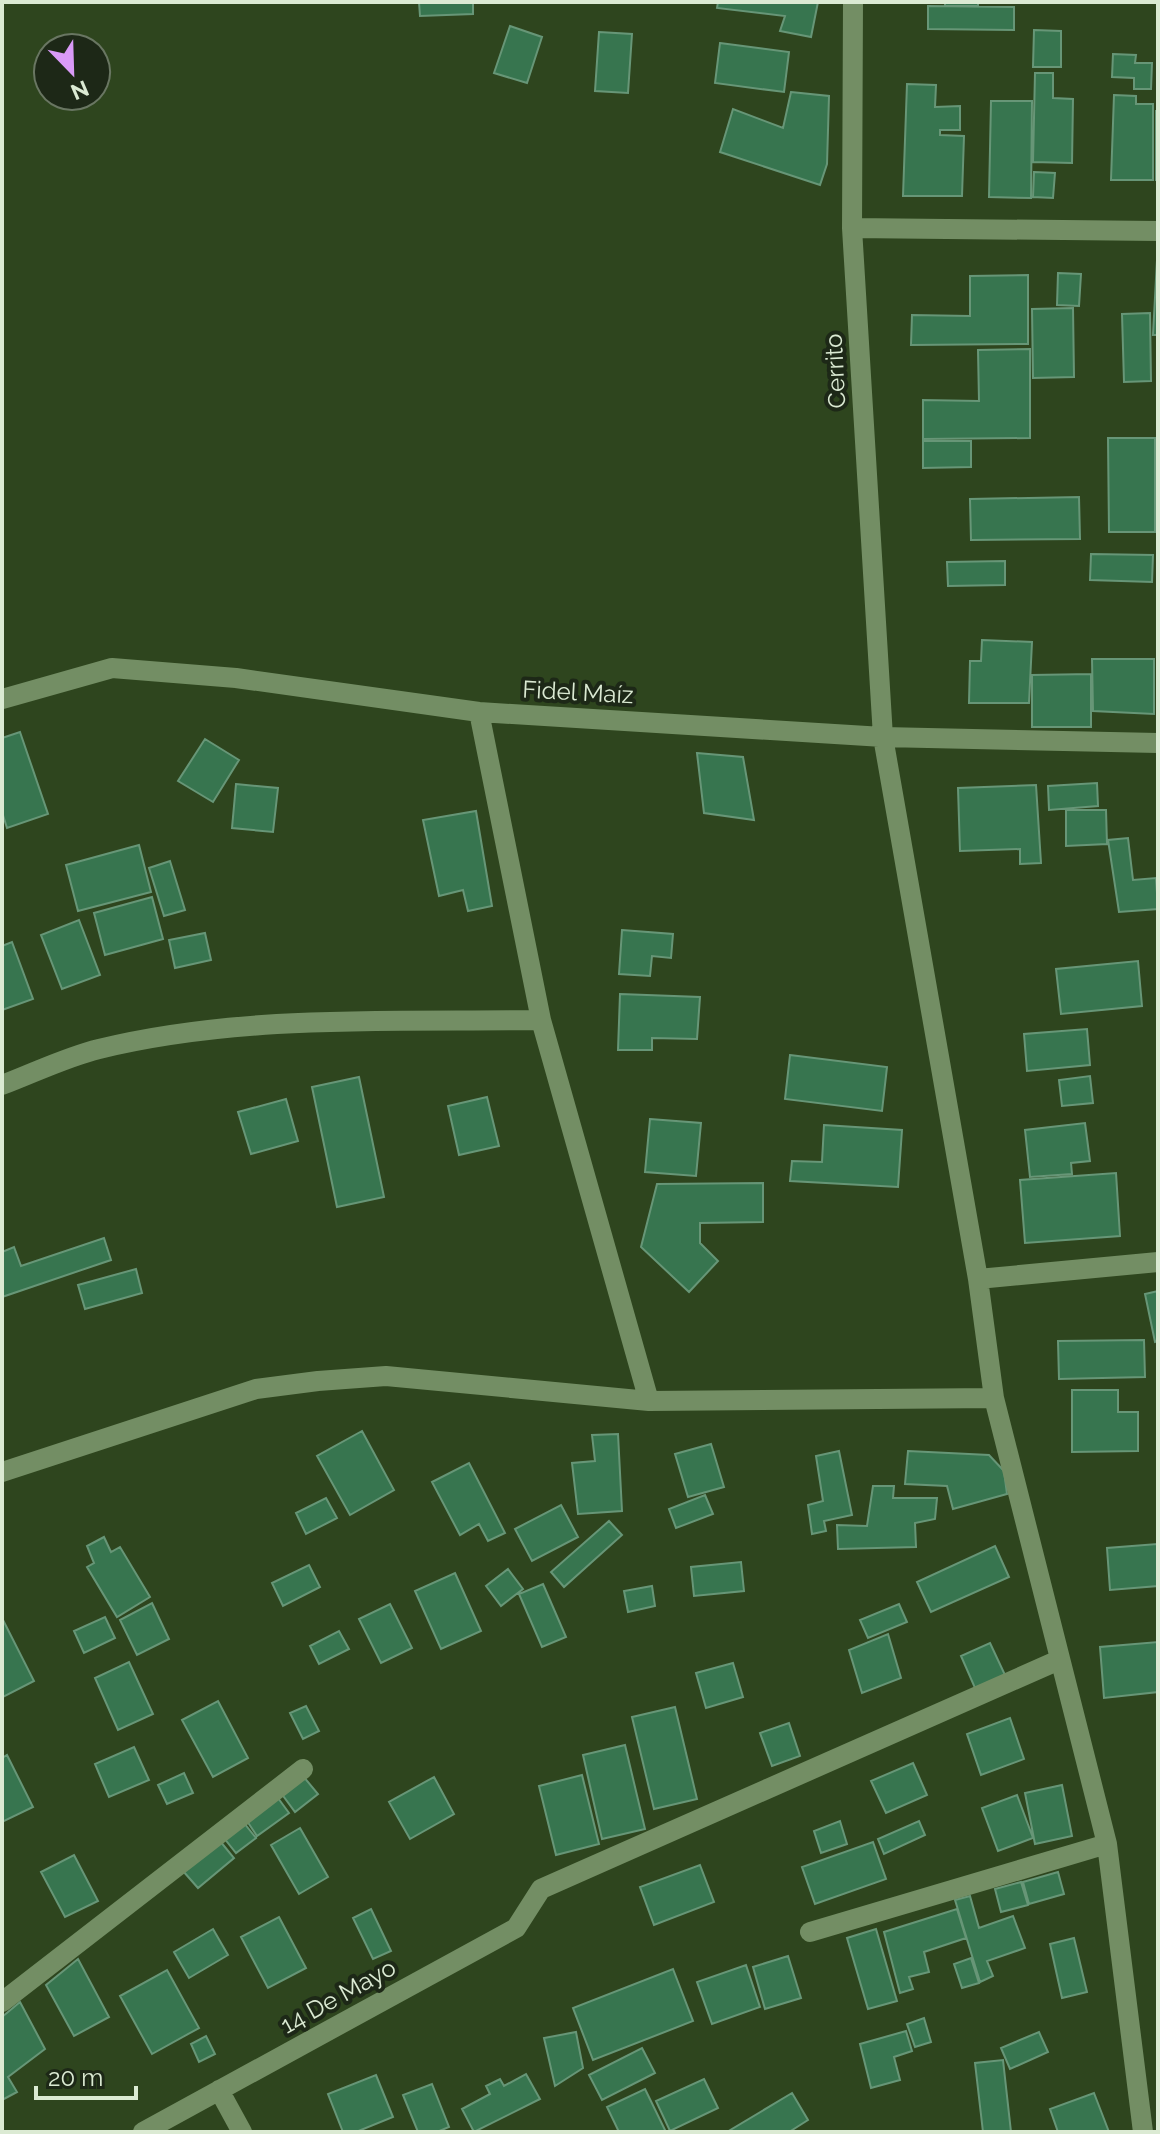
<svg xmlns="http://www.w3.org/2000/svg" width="1160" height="2134" viewBox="0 0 1160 2134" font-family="Raleway,sans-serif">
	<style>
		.building { fill: #37754f; stroke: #679677; stroke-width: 2 }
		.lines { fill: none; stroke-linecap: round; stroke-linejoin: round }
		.minor { stroke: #738e64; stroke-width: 20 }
		.labels { text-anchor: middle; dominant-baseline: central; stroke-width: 8; stroke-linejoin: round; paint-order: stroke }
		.street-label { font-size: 24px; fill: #dbead3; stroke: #1d2817 }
	</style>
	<rect width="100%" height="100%" fill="#2e451e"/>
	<path class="building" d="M419 2H473V14L420 16Z
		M718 2H818L811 37 780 31 785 16 717 8Z
		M945 2H978V6H945Z
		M928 6 1014 7V30L928 29Z
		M510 26 542 37 527 83 494 73Z
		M1034 30 1061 31V67H1033Z
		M599 32 632 34 628 93 595 91Z
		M720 43 789 52 784 92 715 83Z
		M1113 54 1136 55 1135 63H1152L1151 89H1134V78L1112 77Z
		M1035 73H1053V98L1073 99 1072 163 1033 162Z
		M907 84 936 85 935 107 960 106V130H940V135L964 136 962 196H903Z
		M791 92 829 96 827 164 820 185 720 152 733 109 783 128Z
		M1114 95 1136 96V104H1153V180H1111Z
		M991 101H1032L1031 198 989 197Z
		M1156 111H1158V180H1156Z
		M1034 172 1055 173 1053 198 1033 197Z
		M1157 260 1158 261V335H1153Z
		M1058 273 1081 274 1079 306 1057 305Z
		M1028 275V344L911 345 912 315 970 316V276Z
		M1073 308 1074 377 1033 378 1032 309Z
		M1150 313 1151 381 1124 382 1122 314Z
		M1030 349V438L923 439V400L979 401 978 350Z
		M1108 438H1155V532H1109Z
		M923 441H971V467L923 468Z
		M1079 497 1080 539 971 540 970 499Z
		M1091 554 1153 555 1152 582 1090 580Z
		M1005 561V585L948 586 947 562Z
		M982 640 1032 642 1029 703H969L970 661H981Z
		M1092 659H1154V714L1093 711Z
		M1091 674V727H1032V675Z
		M20 732 48 814 7 828 2 812V738Z
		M205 739 239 760 213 802 178 781Z
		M697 753 743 757 754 820 704 813Z
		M1097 783 1098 806 1049 810 1048 786Z
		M236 784 278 788 273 832 232 828Z
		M1036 785 1041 863 1020 864V849L960 851 958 788Z
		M1066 810H1106L1107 844 1066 846Z
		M476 811 492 906 468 911 463 890 439 896 423 820Z
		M1128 838 1133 880 1156 878 1158 909 1119 912 1108 840Z
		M139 845 151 892 78 911 66 865Z
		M170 861 185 910 164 916 149 868Z
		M152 897 163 939 105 955 94 913Z
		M79 920 100 975 62 989 41 935Z
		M622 930 673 934 671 958 652 956 650 976 619 974Z
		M205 933 211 960 175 968 169 940Z
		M12 942 33 999 2 1010V946Z
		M1138 961 1142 1006 1061 1014 1056 969Z
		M620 994 700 997 697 1039 652 1038V1050H618Z
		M1087 1029 1090 1065 1027 1071 1024 1034Z
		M790 1055 887 1067 882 1111 785 1099Z
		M1090 1076 1093 1103 1062 1106 1059 1080Z
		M359 1077 384 1197 337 1207 312 1087Z
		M487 1097 499 1146 459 1155 448 1106Z
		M286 1099 298 1141 251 1154 238 1112Z
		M650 1119 701 1123 696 1176 645 1172Z
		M1085 1123 1090 1161 1071 1163 1072 1174 1030 1177 1025 1130Z
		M824 1125 902 1130 898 1187 790 1181 792 1161 822 1162Z
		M1116 1173 1120 1236 1025 1243 1020 1180Z
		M763 1183V1222L700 1223V1243L718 1261 689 1292 641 1247 657 1184Z
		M104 1238 111 1260 2 1297V1252L14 1247 21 1266Z
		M136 1269 142 1293 85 1309 78 1285Z
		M1158 1291V1341L1155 1342 1145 1294Z
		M1144 1340 1145 1377 1059 1379 1058 1341Z
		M1072 1390H1118V1412H1138V1451L1072 1452Z
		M362 1431 394 1490 350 1515 317 1456Z
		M618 1434 622 1511 578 1514 572 1463 595 1461 592 1435Z
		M711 1444 724 1487 688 1497 675 1454Z
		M839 1451 852 1515 824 1521 826 1531 812 1534 808 1505 823 1501 816 1456Z
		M908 1451 989 1455 1004 1471 1007 1494 953 1509 947 1486 905 1484Z
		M469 1463 505 1533 488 1541 479 1524 460 1535 432 1482Z
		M873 1486H894L893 1498H937L935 1519 915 1523 916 1547 838 1549 837 1525 867 1526Z
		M705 1495 713 1514 676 1528 669 1509Z
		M326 1498 337 1518 306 1534 296 1513Z
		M561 1505 578 1537 532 1561 515 1529Z
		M609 1521 622 1535 564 1587 551 1572Z
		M104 1537 111 1552 120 1547 150 1597 117 1617 87 1567 94 1563 87 1546Z
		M1157 1544 1158 1586 1110 1590 1107 1548Z
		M995 1546 1009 1577 931 1612 917 1582Z
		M741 1562 744 1591 694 1596 691 1567Z
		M309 1565 320 1587 283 1606 272 1583Z
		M508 1569 523 1589 501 1606 486 1586Z
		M455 1573 481 1631 441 1649 415 1591Z
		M543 1584 566 1637 542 1647 519 1594Z
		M652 1586 655 1606 628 1612 624 1591Z
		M152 1603 169 1639 137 1655 120 1620Z
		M390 1604 412 1648 381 1663 359 1619Z
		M899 1604 907 1622 868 1638 860 1620Z
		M105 1617 115 1638 84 1653 74 1631Z
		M2 1618 34 1681 3 1697 2 1695Z
		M339 1631 349 1649 319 1664 310 1646Z
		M888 1634 901 1678 862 1693 849 1650Z
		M1158 1642V1692L1104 1698 1100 1647Z
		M990 1643 1005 1675 975 1688 961 1656Z
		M129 1662 153 1714 118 1730 95 1678Z
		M733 1663 743 1697 706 1708 696 1673Z
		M218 1701 248 1758 213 1777 182 1720Z
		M306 1706 319 1731 303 1739 290 1713Z
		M675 1707 697 1799 654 1809 632 1717Z
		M1010 1718 1024 1759 981 1775 967 1734Z
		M789 1723 800 1756 772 1766 760 1733Z
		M625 1745 645 1829 602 1839 583 1755Z
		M134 1747 149 1780 109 1797 95 1764Z
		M7 1755 33 1807 2 1822V1758Z
		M913 1763 927 1795 886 1813 871 1781Z
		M184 1773 193 1793 167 1804 158 1785Z
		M582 1775 599 1844 556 1855 539 1786Z
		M303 1776 318 1794 295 1812 281 1793Z
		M434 1777 454 1814 410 1839 389 1802Z
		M1062 1785 1072 1836 1035 1844 1025 1793Z
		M1017 1795 1033 1838 998 1851 982 1808Z
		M278 1798 289 1813 257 1836 247 1821Z
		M840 1821 847 1844 821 1853 814 1831Z
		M919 1821 925 1835 884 1854 878 1839Z
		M244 1823 256 1838 236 1853 224 1838Z
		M300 1828 328 1877 299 1894 271 1845Z
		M220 1841 234 1858 198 1888 183 1871Z
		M873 1842 886 1879 815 1904 802 1867Z
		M74 1855 98 1901 65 1917 41 1872Z
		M700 1865 714 1902 654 1925 640 1887Z
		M1058 1872 1064 1894 1029 1904 1023 1882Z
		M1021 1882 1028 1905 1001 1912 995 1889Z
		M970 1896 979 1928 1013 1916 1025 1948 987 1961 993 1976 980 1982 955 1900Z
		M371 1909 391 1951 373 1959 353 1918Z
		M957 1909 966 1938 924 1952 929 1972 909 1977 913 1989 900 1993 884 1932Z
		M279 1917 306 1968 268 1988 241 1937Z
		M213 1929 228 1955 189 1978 174 1952Z
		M876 1929 897 2001 868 2009 847 1938Z
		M1074 1938 1087 1992 1062 1998 1050 1944Z
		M788 1956 801 1998 765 2009 753 1967Z
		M971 1958 979 1983 962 1988 954 1964Z
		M78 1959 109 2017 74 2036 46 1985Z
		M746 1965 760 2007 712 2024 697 1982Z
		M673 1969 693 2021 593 2060 573 2008Z
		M167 1970 199 2028 152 2054 120 1996Z
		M20 2002 45 2049 8 2077 17 2092 2 2100V2017Z
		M924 2018 931 2042 915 2047 907 2024Z
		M906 2031 912 2051 894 2057 900 2080 871 2088 860 2044Z
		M576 2032 583 2068 555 2086 544 2038Z
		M1039 2032 1048 2052 1010 2069 1001 2048Z
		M206 2036 215 2054 199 2062 191 2044Z
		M642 2048 655 2073 602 2100 589 2075Z
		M1003 2060 1011 2132H983L975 2063Z
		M526 2074 540 2099 474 2132 462 2109 490 2094 486 2086 500 2079 504 2086Z
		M376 2075 393 2117 356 2132H343L328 2094Z
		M704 2079 718 2108 670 2131 656 2101Z
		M432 2084 449 2127 437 2132H418L403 2095Z
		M645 2089 666 2132H619L607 2107Z
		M792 2093 808 2120 789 2132H727Z
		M1094 2093 1109 2132H1058L1050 2109Z"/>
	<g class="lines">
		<path class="minor" d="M853 2 852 228 883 737 978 1279 994 1398 1107 1844 1143 2132
			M852 228 1158 231
			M2 699 112 668 236 678 479 712 883 737 1158 743
			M479 712 541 1020 649 1401
			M2 1085C34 1073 66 1057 99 1049 242 1014 395 1022 541 1020
			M978 1279 1158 1262
			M2 1472 256 1389 318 1381 386 1376 649 1401 994 1398
			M810 1932 1107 1844
			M2 2002 303 1769
			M219 2090 242 2132
			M143 2132 516 1928 541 1889 1059 1660"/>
	</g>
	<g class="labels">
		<g class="street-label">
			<text transform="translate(835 371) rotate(-93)">Cerrito</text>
			<text transform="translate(578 692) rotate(3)">Fidel Maíz</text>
			<text transform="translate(338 1996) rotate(-29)">14 De Mayo</text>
		</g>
	</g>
	<rect width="1160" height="2134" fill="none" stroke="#dbead3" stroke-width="8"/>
	<g transform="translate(72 72) rotate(157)"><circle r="38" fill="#1d2817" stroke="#697662" stroke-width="2"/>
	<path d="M0-6L14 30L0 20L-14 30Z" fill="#d99af7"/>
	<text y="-12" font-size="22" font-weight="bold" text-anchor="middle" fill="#dbead3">N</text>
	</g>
	<path d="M36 2086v12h100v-12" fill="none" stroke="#dbead3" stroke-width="4"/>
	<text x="48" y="2086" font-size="24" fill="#dbead3" stroke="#1d2817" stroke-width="6" paint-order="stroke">20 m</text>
</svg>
